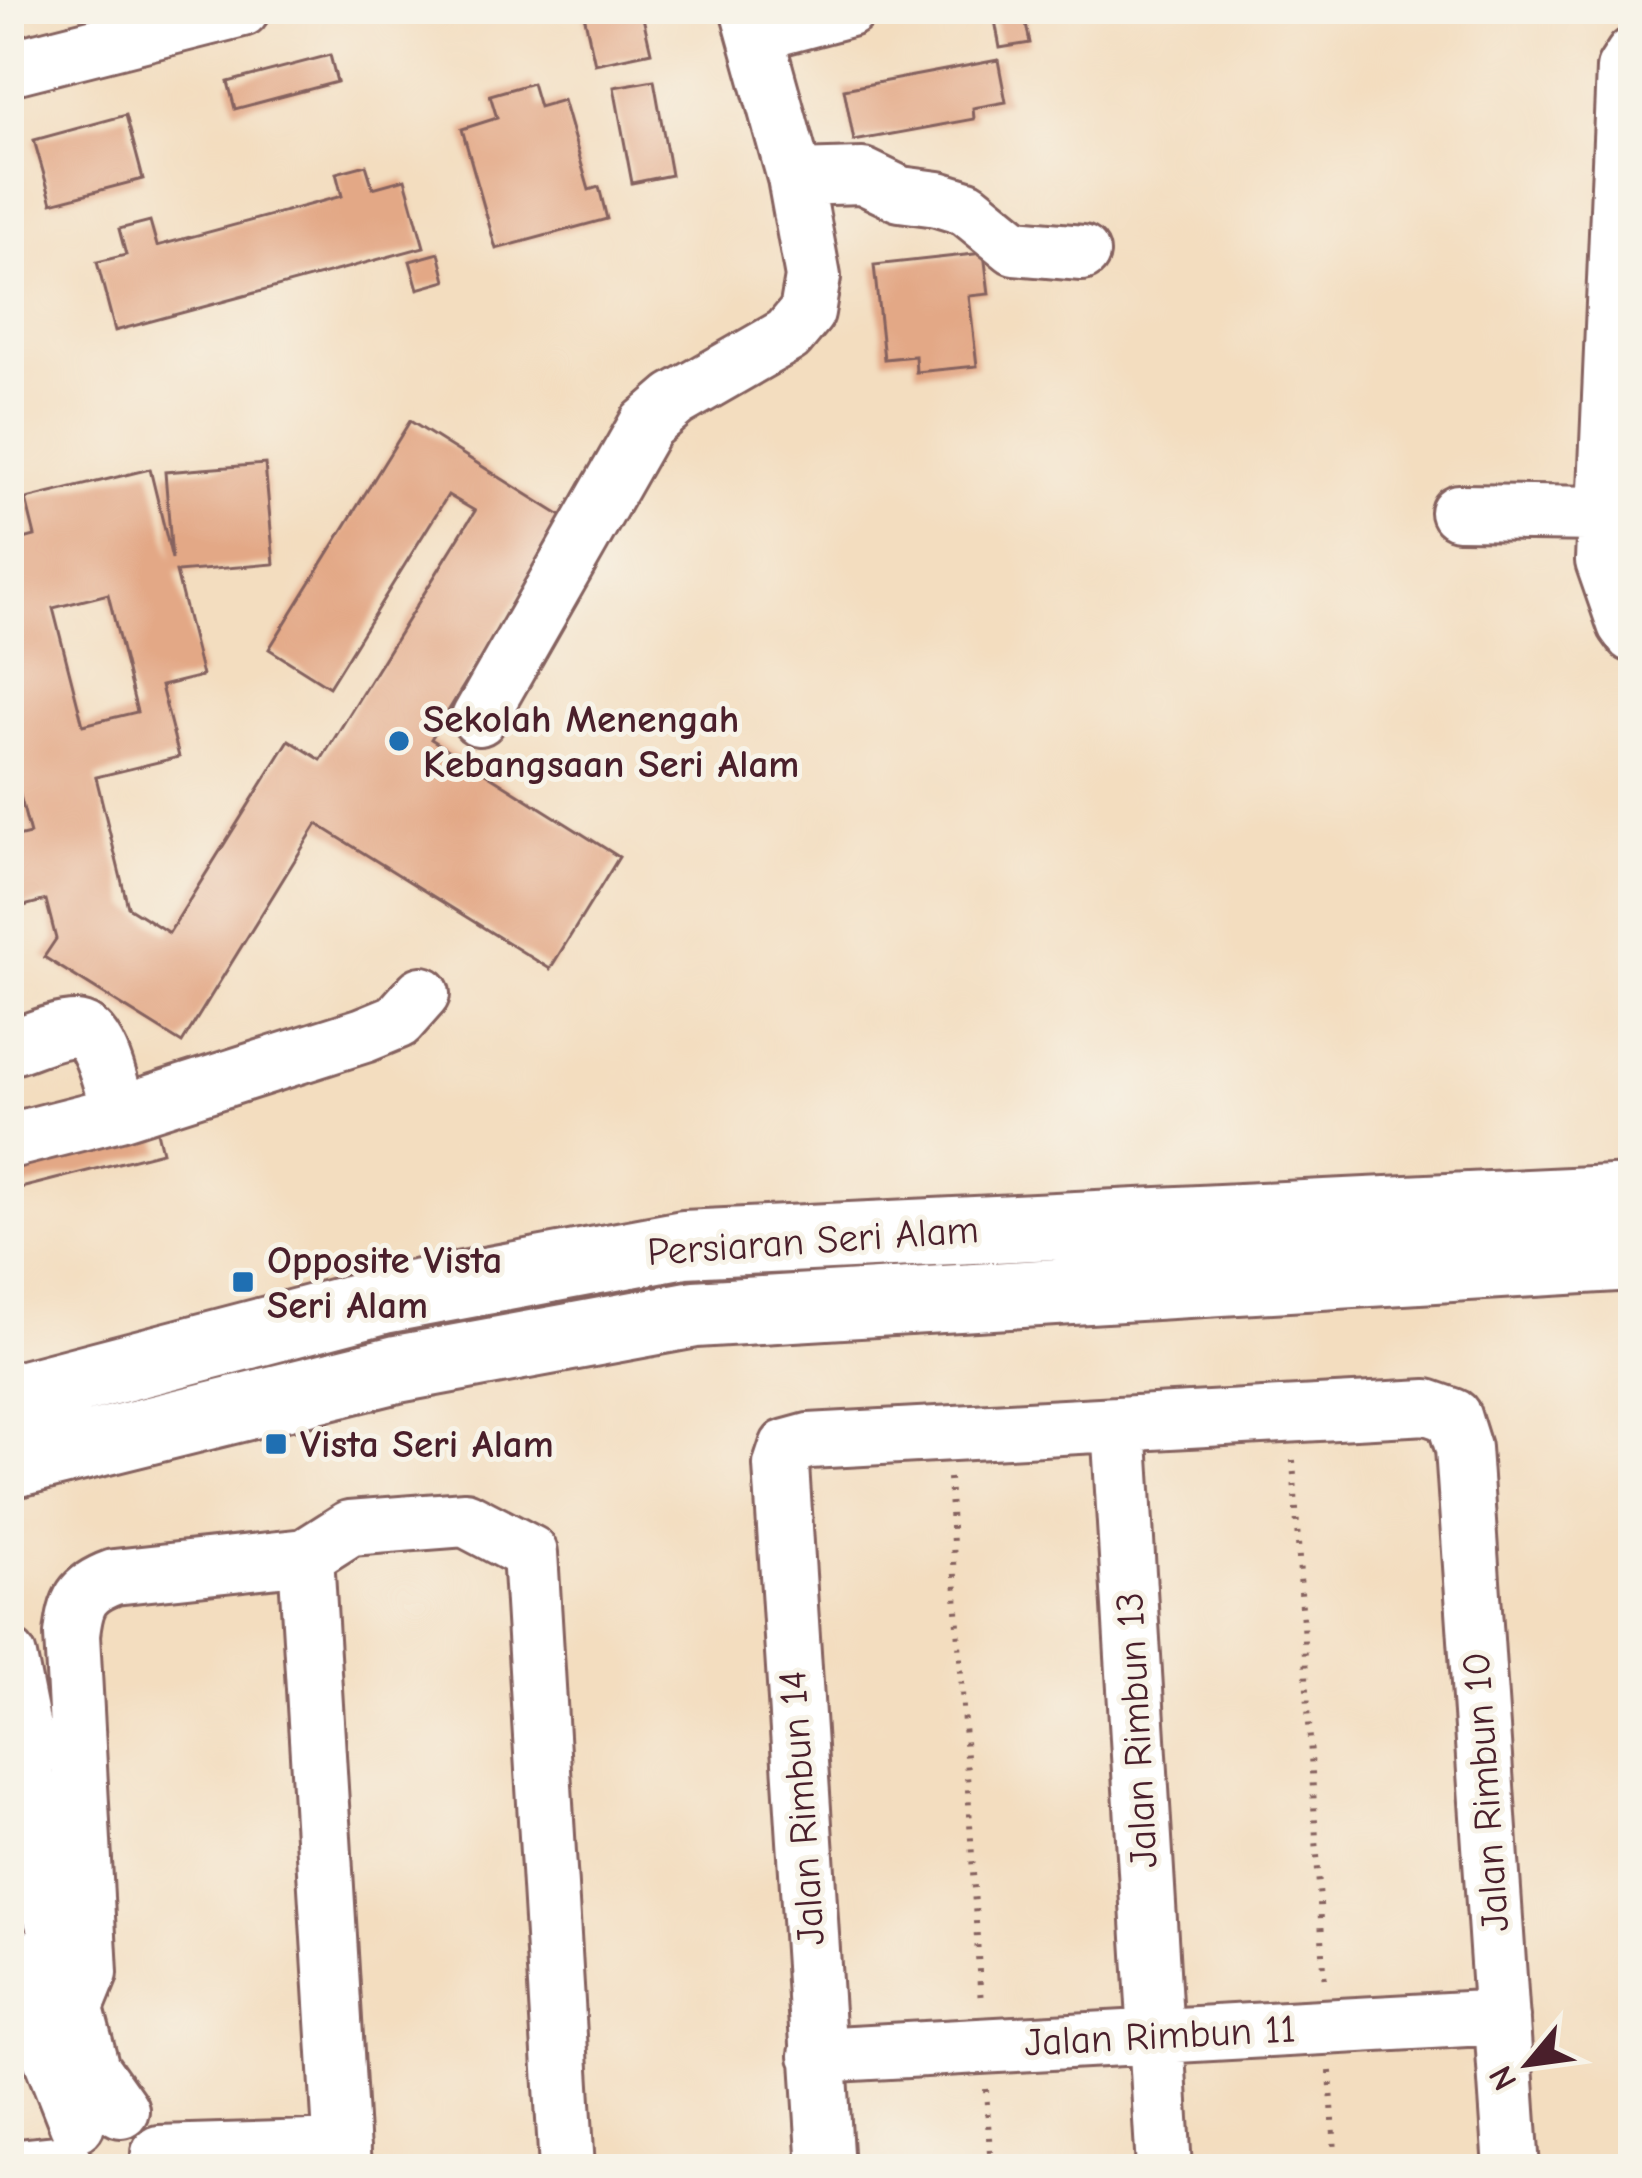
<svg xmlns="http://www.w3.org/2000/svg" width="1642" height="2178" viewBox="0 0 1642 2178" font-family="'Comic Neue',sans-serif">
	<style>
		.building { fill: #e3a886; fill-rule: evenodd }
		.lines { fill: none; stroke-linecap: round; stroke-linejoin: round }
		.minor-casing { stroke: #85625f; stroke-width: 60 }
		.major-casing { stroke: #85625f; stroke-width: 72 }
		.path { stroke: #85625f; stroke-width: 6; stroke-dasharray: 3 9; stroke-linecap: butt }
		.minor { stroke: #fff; stroke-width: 54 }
		.major { stroke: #fff; stroke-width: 66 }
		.poi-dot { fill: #1f6fb2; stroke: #f7f3e8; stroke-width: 4.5 }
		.labels { text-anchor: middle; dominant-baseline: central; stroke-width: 10; stroke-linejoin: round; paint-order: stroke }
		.poi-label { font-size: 39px; font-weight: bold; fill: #4a1f2b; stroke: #f7f3e8; text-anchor: start }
		.street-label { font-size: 39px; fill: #4a1f2b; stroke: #f7f3e8 }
	</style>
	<rect width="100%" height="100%" fill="#f7f3e8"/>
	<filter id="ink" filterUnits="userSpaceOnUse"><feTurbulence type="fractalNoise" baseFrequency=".00833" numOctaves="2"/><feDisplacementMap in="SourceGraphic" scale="24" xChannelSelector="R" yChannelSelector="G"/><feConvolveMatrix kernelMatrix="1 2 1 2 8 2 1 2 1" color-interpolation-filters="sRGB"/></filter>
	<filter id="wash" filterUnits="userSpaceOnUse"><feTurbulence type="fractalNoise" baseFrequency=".004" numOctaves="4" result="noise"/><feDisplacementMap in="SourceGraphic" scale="48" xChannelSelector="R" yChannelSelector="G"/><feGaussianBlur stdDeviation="2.7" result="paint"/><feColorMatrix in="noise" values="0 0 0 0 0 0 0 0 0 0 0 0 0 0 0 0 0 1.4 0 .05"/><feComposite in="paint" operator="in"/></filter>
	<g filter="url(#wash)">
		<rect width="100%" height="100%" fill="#f3ddbf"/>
		<g id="blocks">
			<path class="building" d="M587 9H641L651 52 595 64 583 10Z
				M993 9H1023L1030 43 1000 48Z
				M330 55 337 82 235 109 228 82Z
				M998 60 1006 102 973 108 974 119 854 141 844 89Z
				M654 80 671 175 632 183 614 87Z
				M532 83 539 107 563 100 589 190 599 187 607 219 496 249 462 129 497 118 490 95Z
				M126 115 143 179 52 203 34 140Z
				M366 165 373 188 405 179 424 247 115 331 97 262 126 255 119 229 150 221 157 246 342 196 336 173Z
				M439 253 446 281 418 289 410 261Z
				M984 253 989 294 969 296 977 366 916 372 915 356 884 359 874 265Z
				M410 421 566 519 431 739 619 857 550 969 317 824 182 1043 44 957 56 939 46 900 9 910V839L30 834 9 753V543L35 536 26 499 150 469 172 559 165 472 265 464 274 564 176 572 202 676 161 686 179 757 96 777 128 907 169 933 289 740 321 760 475 511 448 495 329 687 269 649ZM108 594 137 712 83 725 53 608Z
				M155 1123 162 1152 9 1191V1160Z"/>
		</g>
	</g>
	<g filter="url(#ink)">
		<use href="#blocks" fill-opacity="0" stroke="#85625f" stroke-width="3"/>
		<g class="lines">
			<defs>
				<path id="minor" d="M755 34 849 9
					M1633 55 1624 69 1603 561 1625 624 1633 635
					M9 68 242 9
					M795 178 863 176 900 194 938 199 967 208 1015 247 1082 253
					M1458 512 1605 514
					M479 718 646 425 675 400 788 335 807 312 813 277 795 178 748 9
					M9 1048C29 1042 55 1029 76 1029 101 1030 112 1091 119 1113
					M9 1141 119 1113 364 1035 398 1021 422 994
					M1119 1424 1164 2169
					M306 1556 343 2169
					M9 1657 29 1758
					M34 1792 41 1877 92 2069 121 2110
					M9 1952 77 2124
					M77 2005 90 1973 72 1635C76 1601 81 1589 114 1577L306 1556 350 1528 465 1519 530 1553 567 2169
					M817 2055 1502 2017
					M159 2153 342 2147
					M9 2168 65 2162
					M826 2169 781 1465 787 1447 809 1441 1427 1407 1453 1416 1463 1448 1512 2169"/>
				<path id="major" d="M9 1398 383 1300 684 1244 1633 1198
					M9 1465 397 1369 695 1314 1633 1257"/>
			</defs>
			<use href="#minor" class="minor-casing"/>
			<use href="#major" class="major-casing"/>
			<path class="path" d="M1293 1460 1325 1986
				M949 1478 981 2004
				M1330 2071 1336 2169
				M986 2089 991 2169"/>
			<use href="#minor" class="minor"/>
			<use href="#major" class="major"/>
		</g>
	</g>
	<g class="poi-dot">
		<circle cx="399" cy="741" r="12"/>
		<rect x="231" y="1270" width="24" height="24" rx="6"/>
		<rect x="264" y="1432" width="24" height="24" rx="6"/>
	</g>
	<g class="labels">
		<g class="poi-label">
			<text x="423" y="719">Sekolah Menengah<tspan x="423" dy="45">Kebangsaan Seri Alam</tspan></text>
			<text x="267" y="1260">Opposite Vista<tspan x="267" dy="45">Seri Alam</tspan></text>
			<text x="300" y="1444">Vista Seri Alam</text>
		</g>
		<g class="street-label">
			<text transform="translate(813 1241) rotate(-4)">Persiaran Seri Alam</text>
			<text transform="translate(1137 1730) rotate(-93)">Jalan Rimbun 13</text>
			<text transform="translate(1486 1792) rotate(-94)">Jalan Rimbun 10</text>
			<text transform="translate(802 1808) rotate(-94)">Jalan Rimbun 14</text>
			<text transform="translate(1160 2036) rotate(-3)">Jalan Rimbun 11</text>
		</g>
	</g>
	<rect width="1642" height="2178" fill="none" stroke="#f7f3e8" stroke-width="48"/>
	<g transform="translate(1528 2064) rotate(241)" stroke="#f7f3e8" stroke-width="9" paint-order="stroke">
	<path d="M0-9L21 45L0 30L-21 45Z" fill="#4a1f2b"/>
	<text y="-18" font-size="33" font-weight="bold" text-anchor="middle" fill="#4a1f2b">N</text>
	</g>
</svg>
